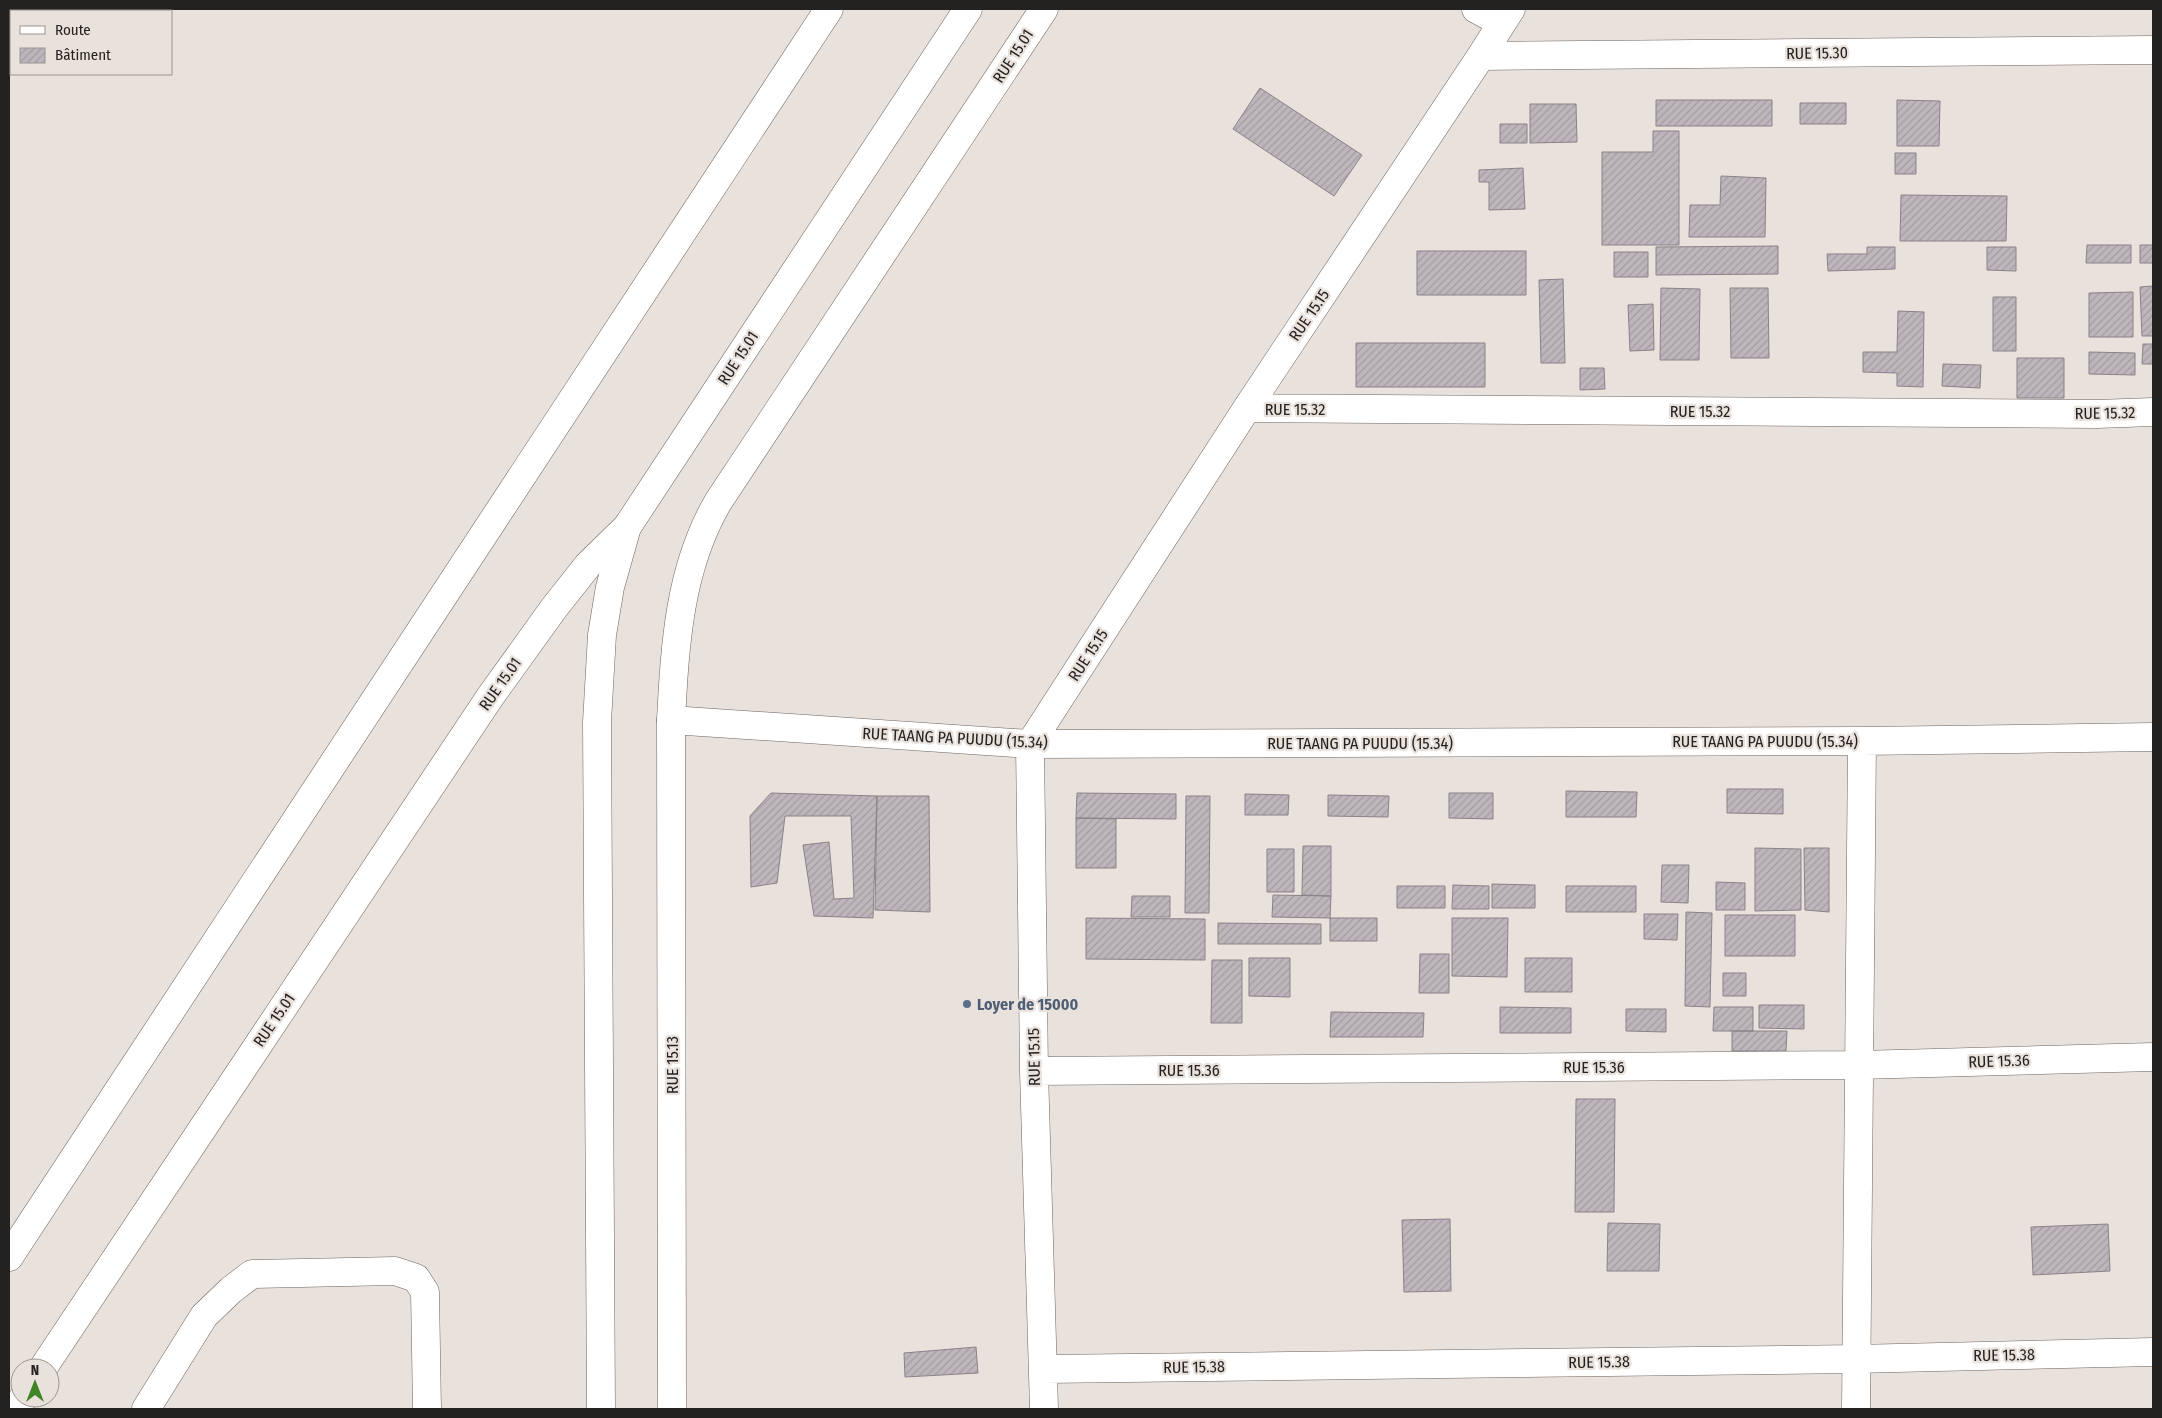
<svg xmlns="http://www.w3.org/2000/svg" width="2162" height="1418" viewBox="0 0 2162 1418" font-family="'Fira Sans Condensed',sans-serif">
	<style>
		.building { fill: url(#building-hatch); stroke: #898388 }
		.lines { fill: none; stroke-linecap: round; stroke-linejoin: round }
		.minor-casing { stroke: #6b6560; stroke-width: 29 }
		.major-casing { stroke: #6b6560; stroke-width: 29 }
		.minor { stroke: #fff; stroke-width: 28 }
		.major { stroke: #fff; stroke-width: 28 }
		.service-dot { fill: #5c6f8a; stroke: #e9e1dc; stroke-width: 2 }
		.labels { text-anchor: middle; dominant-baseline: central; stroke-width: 4.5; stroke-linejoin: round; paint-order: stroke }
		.street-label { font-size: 16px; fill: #242220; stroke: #e9e1dc }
		.service-label { font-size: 16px; font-weight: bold; fill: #4e5e75; stroke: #e9e1dc; text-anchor: start }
	</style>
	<defs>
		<pattern id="building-hatch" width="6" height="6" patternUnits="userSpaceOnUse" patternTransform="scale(1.25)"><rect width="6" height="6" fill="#bdb6bc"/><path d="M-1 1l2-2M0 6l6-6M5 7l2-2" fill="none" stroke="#a29ca1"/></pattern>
	</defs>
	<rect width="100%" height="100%" fill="#e9e1dc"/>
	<path class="building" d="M1260 88 1362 155 1334 196 1233 129Z
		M1656 100H1772V126H1656Z
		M1897 100 1940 101 1939 146H1897Z
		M1800 103H1846V124H1800Z
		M1530 104H1576L1577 142 1530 143Z
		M1500 124H1527V143H1500Z
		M1653 131H1679V245H1602V152H1653Z
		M1895 153H1916V174H1895Z
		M1523 168 1525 209 1489 210V182H1479V170Z
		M1721 176 1766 178 1765 237H1689L1690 205H1720Z
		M1901 195 2007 196 2006 241H1900Z
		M2087 245H2131V263H2086Z
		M2140 245H2153V263H2140Z
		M1778 246V274L1656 275V247Z
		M1867 247H1895V269L1828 271 1827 254H1867Z
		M1987 247H2016V271L1987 270Z
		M1417 251H1526V295H1417Z
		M1614 252H1648V277H1614Z
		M1563 279 1565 363H1541L1539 280Z
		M2153 286V336H2142L2140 287Z
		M1661 288 1700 289 1699 360H1660Z
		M1730 288H1768L1769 358H1731Z
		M2133 292V337H2089V293Z
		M1993 297H2016V351H1993Z
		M1653 304 1654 350 1630 351 1628 305Z
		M1898 311 1924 312 1923 387 1897 386V373L1863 372V352H1897Z
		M1356 343H1485V387H1356Z
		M2143 344H2153V364H2142Z
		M2089 352 2135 353V375L2089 374Z
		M2017 358H2064V398H2017Z
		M1943 364 1981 365 1980 388 1942 386Z
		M1580 368H1604L1605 389 1580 390Z
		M1727 789H1783V814L1727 813Z
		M1566 791 1637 792 1636 817H1566Z
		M771 793 877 796 873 918 814 916 803 845 829 842 834 899 854 898 851 816H785L777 883 751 887 750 816Z
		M1077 793 1176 794V819L1076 818Z
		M1449 793H1493V819L1449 818Z
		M1245 794 1289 795 1288 815H1245Z
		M1328 795 1389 796 1388 817 1328 816Z
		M877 796H929L930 912 875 910Z
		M1186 796H1210L1209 913H1185Z
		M1076 818 1116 819V868H1076Z
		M1303 846H1331V896L1302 895Z
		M1755 848 1801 849V910L1755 911Z
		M1804 848H1829V912L1805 910Z
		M1267 849H1294V892H1267Z
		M1662 865H1689L1688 903 1661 902Z
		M1716 882 1745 883V910H1716Z
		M1492 884 1535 885V908H1492Z
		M1453 885 1489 886V909H1452Z
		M1397 886H1445V908H1397Z
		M1566 886H1636V912H1566Z
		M1273 895 1331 896 1330 918 1272 917Z
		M1132 896H1170V917H1131Z
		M1686 912 1712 913 1710 1007 1685 1006Z
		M1644 914H1678L1677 940 1644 939Z
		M1725 915H1795V956H1725Z
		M1086 918 1205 919V960L1086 959Z
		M1330 918H1377V941H1330Z
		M1452 918H1508L1507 977 1452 976Z
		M1218 923 1321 924V944H1218Z
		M1420 954H1449V993H1419Z
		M1249 958H1290V997L1249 996Z
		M1525 958H1572V992H1525Z
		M1212 960H1242V1023H1211Z
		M1723 973H1746V996H1723Z
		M1759 1005H1804V1029L1759 1028Z
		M1500 1007 1571 1008V1033H1500Z
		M1714 1007H1753V1031H1713Z
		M1626 1009H1666V1032L1626 1031Z
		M1331 1012 1424 1013 1423 1037H1330Z
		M1732 1031H1787L1786 1051H1732Z
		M1576 1099H1615L1614 1212H1575Z
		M1450 1219 1451 1291 1404 1292 1402 1220Z
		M1608 1223 1660 1224 1659 1271H1607Z
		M2108 1224 2110 1271 2033 1275 2031 1227Z
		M976 1347 978 1373 905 1377 904 1353Z"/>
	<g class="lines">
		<defs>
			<path id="minor" d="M1476 9 1502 23
				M1481 56 2153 50
				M1247 408 2097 414 2153 412
				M671 720 1030 744 1862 741 2153 737
				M1034 1071 1859 1065 2153 1057
				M9 1257 829 9
				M43 1368 490 697 554 608 588 565 627 527
				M1045 1369 1855 1359 2153 1352
				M15 1409 23 1398
				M146 1409 204 1316 231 1290 252 1274 395 1271 416 1278 425 1292 427 1409
				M1044 1409 1034 1071 1030 744 1247 408 1481 56 1511 9
				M1856 1409 1862 741"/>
			<path id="major" d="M601 1409 597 722 602 635 610 587 627 527 968 9
				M672 1409 671 720C675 645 679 569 718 502L1044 9"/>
		</defs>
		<use href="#minor" class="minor-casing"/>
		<use href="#major" class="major-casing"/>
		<use href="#minor" class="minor"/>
		<use href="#major" class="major"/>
	</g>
	<circle class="service-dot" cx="967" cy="1004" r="5"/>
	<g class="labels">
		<g class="street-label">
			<text transform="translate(1817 53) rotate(-1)">RUE 15.30</text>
			<text transform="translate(1013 56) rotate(-57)">RUE 15.01</text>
			<text transform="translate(1309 315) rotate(-56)">RUE 15.15</text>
			<text transform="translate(738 358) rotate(-57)">RUE 15.01</text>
			<text x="1295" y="409">RUE 15.32</text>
			<text x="1700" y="411">RUE 15.32</text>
			<text transform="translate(2105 413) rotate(-1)">RUE 15.32</text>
			<text transform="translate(1088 655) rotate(-57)">RUE 15.15</text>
			<text transform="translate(500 684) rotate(-55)">RUE 15.01</text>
			<text transform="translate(955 738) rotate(3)">RUE TAANG PA PUUDU (15.34)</text>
			<text x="1765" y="741">RUE TAANG PA PUUDU (15.34)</text>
			<text x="1360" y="743">RUE TAANG PA PUUDU (15.34)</text>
			<text transform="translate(274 1020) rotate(-56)">RUE 15.01</text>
			<text transform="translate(1034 1057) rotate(-91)">RUE 15.15</text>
			<text transform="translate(1999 1061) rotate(-2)">RUE 15.36</text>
			<text transform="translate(672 1065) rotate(-90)">RUE 15.13</text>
			<text x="1594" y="1067">RUE 15.36</text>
			<text x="1189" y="1070">RUE 15.36</text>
			<text transform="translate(2004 1355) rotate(-1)">RUE 15.38</text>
			<text transform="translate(1599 1362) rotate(-1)">RUE 15.38</text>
			<text transform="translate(1194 1367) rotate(-1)">RUE 15.38</text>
		</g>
		<g class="service-label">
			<text x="977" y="1004">Loyer de 15000</text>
		</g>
	</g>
	<rect width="2162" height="1418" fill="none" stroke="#242220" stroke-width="20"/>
	<rect x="10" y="10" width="162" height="65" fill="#e9e1dc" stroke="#9a9591"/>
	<rect x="20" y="26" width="25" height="8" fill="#ffffff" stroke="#9a9591"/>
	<text x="55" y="35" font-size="15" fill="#242220">Route</text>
	<rect x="20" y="48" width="25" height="15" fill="url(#building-hatch)" stroke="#9a9591"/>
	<text x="55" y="60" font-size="15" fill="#242220">Bâtiment</text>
	<g transform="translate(35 1383)"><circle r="24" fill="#e9e1dc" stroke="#9a9591"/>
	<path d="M0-4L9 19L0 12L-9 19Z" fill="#418426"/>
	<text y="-8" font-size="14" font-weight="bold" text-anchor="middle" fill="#242220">N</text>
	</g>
</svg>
